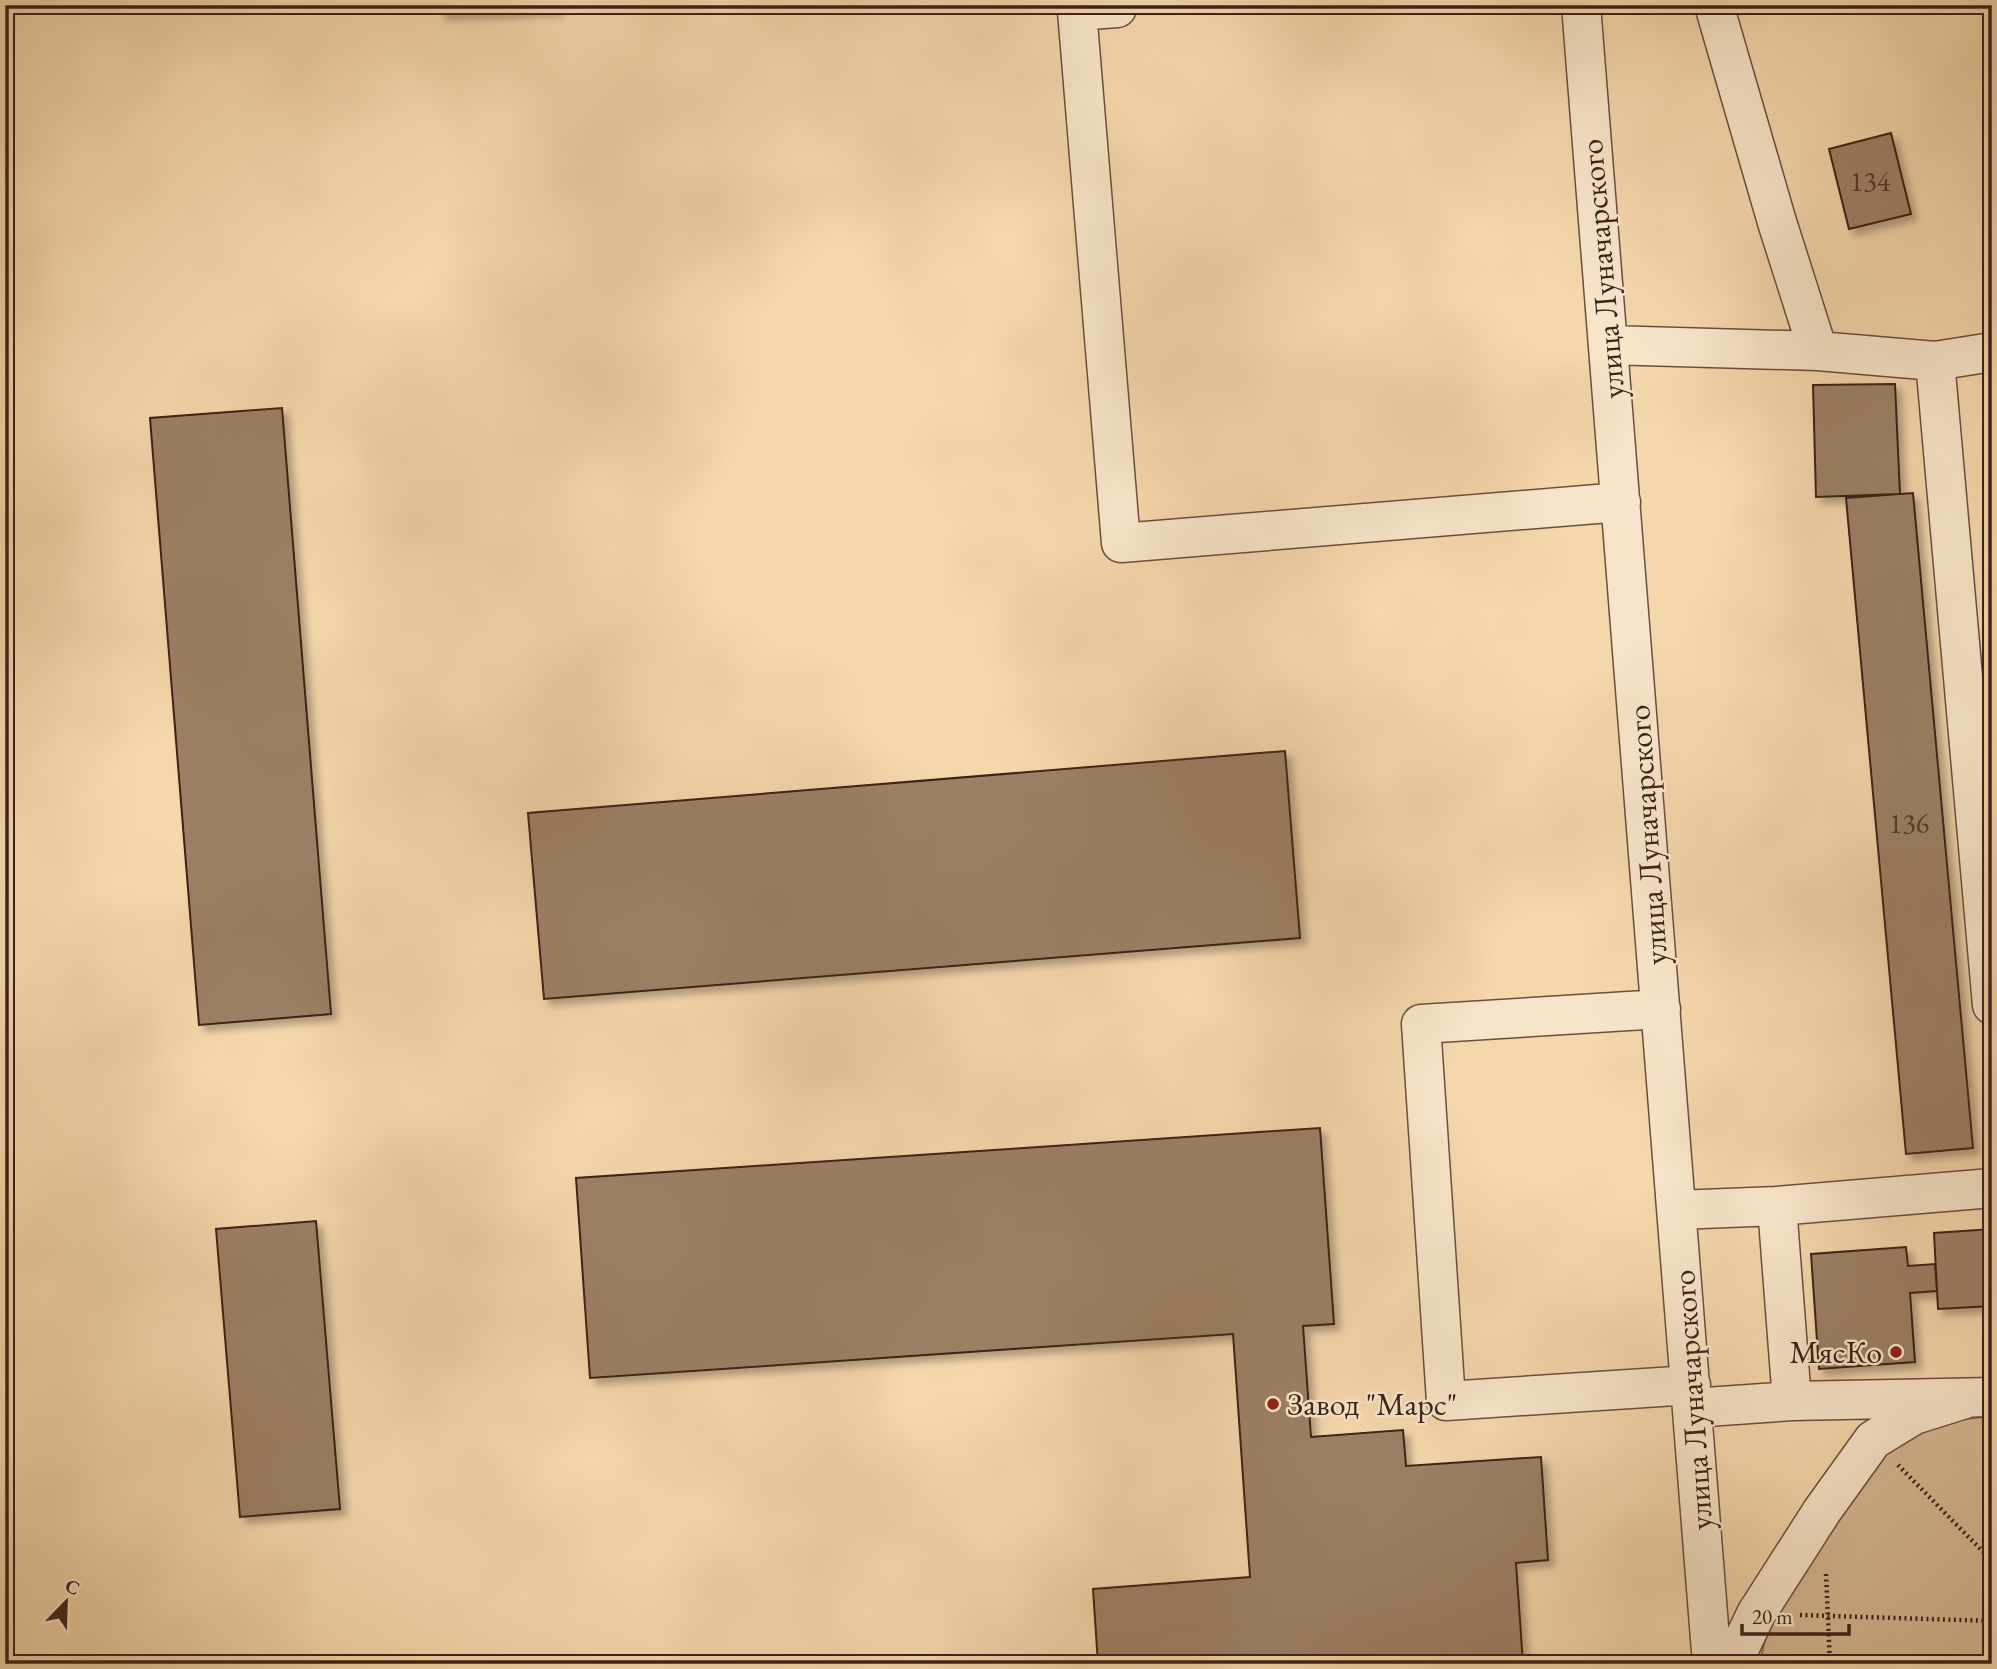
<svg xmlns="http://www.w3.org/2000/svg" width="1997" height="1669" viewBox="0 0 1997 1669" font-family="'EB Garamond',serif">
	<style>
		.green { fill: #d6b893; stroke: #896d56; stroke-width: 2 }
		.building { fill: #9c8065; stroke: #3c2219; stroke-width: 2; filter: url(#shadow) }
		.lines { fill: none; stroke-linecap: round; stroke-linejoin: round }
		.minor-casing { stroke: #6a4f3e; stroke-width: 41 }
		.path { stroke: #3c2219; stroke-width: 4.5; stroke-dasharray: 2 3.5; stroke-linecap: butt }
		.minor { stroke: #f8e5c9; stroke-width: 38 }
		.poi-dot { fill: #8f2418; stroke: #f8e5c9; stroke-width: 2.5 }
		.labels { text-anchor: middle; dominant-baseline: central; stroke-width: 5; stroke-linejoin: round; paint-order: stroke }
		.number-label { font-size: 28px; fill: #543a2c }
		.street-label { font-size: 32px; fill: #3c2219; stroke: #f8e5c9 }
		.poi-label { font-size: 32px; fill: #3c2219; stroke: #f8e5c9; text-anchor: end }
	</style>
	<defs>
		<filter id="shadow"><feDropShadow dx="6" dy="6" stdDeviation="3.5" flood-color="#0004"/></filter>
	</defs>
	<rect width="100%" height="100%" fill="#f5d7ac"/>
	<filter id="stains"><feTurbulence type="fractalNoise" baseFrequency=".00286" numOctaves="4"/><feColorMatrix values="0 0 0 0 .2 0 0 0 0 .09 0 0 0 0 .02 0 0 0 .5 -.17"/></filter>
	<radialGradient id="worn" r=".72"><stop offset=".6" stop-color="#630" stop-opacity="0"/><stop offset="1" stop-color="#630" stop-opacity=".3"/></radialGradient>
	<path class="green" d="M1992 1416V1664H1759L1770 1621 1878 1457 1922 1424Z"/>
	<path class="building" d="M439 5H557L558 9 440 14Z
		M1891 133 1911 214 1849 229 1829 149Z
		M1895 384 1900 494 1816 497 1813 385Z
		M282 408 331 1014 199 1025 150 418Z
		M1913 493 1973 1148 1906 1154 1846 498Z
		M1285 751 1300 938 544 999 528 813Z
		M1320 1128 1334 1324 1303 1326 1311 1437 1403 1430 1406 1466 1541 1457 1548 1560 1516 1563 1523 1664H1098L1093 1589 1250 1577 1233 1334 590 1378 576 1178Z
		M316 1221 340 1509 240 1517 216 1229Z
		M1992 1229V1306L1938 1309 1934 1233Z
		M1906 1247 1908 1266 1935 1264 1937 1291 1910 1293 1915 1362 1819 1369 1811 1254Z
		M943 1661V1664H905Z"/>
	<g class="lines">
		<defs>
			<path id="minor" d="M1117 5V8L1077 11 1121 543 1621 502
				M1581 5 1712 1664
				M1714 5 1777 222 1818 351 1935 361 1992 1005
				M1608 345 1818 351
				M1935 361 1992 352
				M1661 1009 1421 1024 1446 1401 1691 1385
				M1677 1210 1777 1206
				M1792 1401 1777 1206 1992 1188
				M1692 1408 1792 1401 1992 1397
				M1732 1664 1756 1614 1822 1511 1873 1440 1914 1415 1965 1399"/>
		</defs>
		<use href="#minor" class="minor-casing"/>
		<path class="path" d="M1898 1465 1992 1561
			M1826 1574 1830 1664
			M1800 1615 1992 1621"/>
		<use href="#minor" class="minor"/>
	</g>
	<g class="poi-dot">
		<circle cx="1896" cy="1352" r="7"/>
		<circle cx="1273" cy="1404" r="7"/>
	</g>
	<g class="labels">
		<g class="number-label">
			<text x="1870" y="181">134</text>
			<text x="1909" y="823">136</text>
		</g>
		<g class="street-label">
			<text transform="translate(1602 269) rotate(-95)">улица Луначарского</text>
			<text transform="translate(1647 835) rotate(-94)">улица Луначарского</text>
			<text transform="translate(1692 1400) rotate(-94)">улица Луначарского</text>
		</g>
		<g class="poi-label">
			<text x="1882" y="1352">МясКо</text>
			<text x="1287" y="1404" text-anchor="start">Завод "Марс"</text>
		</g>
	</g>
	<rect width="1997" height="1669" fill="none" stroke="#f5d7ac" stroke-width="28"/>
	<rect x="7" y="7" width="1983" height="1655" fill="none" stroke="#3c2219" stroke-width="3.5"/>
	<rect x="14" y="14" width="1969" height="1641" fill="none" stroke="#3c2219" stroke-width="2"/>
	<g transform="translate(66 1602) rotate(23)" stroke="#f8e5c9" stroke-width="5" paint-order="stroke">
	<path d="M0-5L12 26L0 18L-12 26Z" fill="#3c2219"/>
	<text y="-10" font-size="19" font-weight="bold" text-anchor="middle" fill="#3c2219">С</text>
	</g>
	<path d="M1742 1624v10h107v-10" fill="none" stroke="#3c2219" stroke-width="3.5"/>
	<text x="1752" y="1624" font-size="21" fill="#3c2219" stroke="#f8e5c9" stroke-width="5" paint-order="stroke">20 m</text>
	<rect width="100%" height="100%" filter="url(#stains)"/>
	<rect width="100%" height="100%" fill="url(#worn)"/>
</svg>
